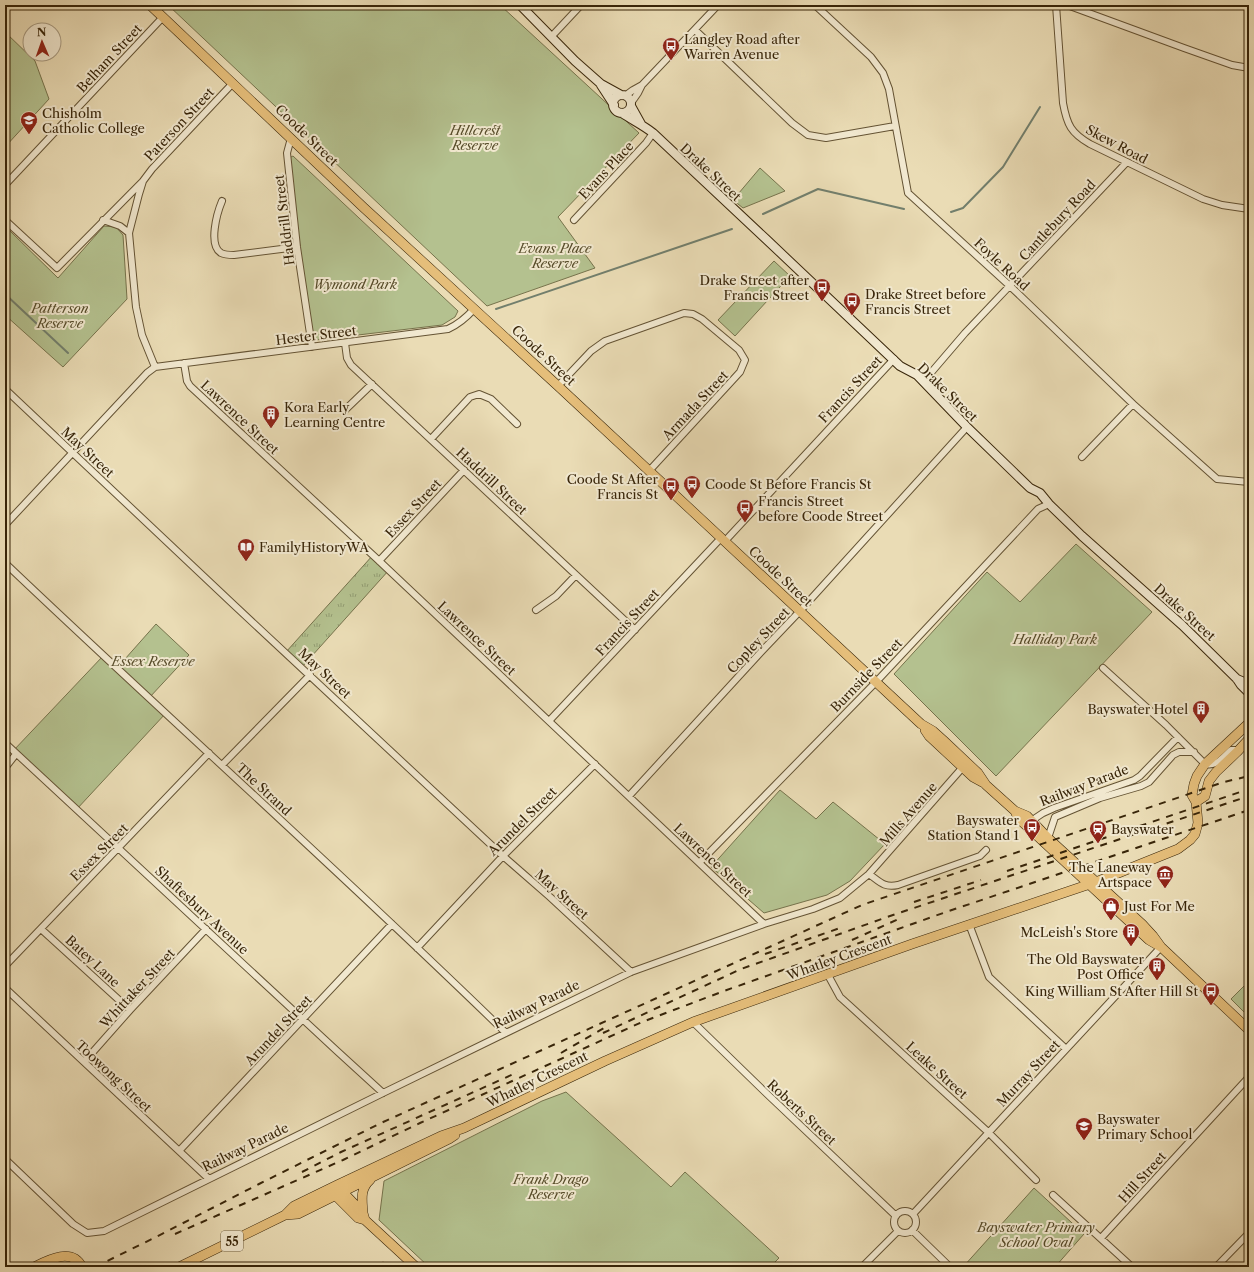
<svg xmlns="http://www.w3.org/2000/svg" width="1254" height="1272" viewBox="0 0 1254 1272" font-family="'Libre Caslon Text',serif">
	<style>
		.grass { fill: url(#grass-tufts); stroke: #76734c }
		.green { fill: #b4c18f; stroke: #76734c }
		.lines { fill: none; stroke-linecap: round; stroke-linejoin: round }
		.stream { stroke: #727f6d; stroke-width: 2 }
		.street-casing { stroke: #645334; stroke-width: 8 }
		.secondary-casing { stroke: #382509; stroke-width: 10 }
		.primary-casing { stroke: #382509; stroke-width: 10 }
		.street { stroke: #f1e8cf; stroke-width: 6 }
		.secondary { stroke: #f1e8cf; stroke-width: 8 }
		.primary { stroke: #e5be7a; stroke-width: 9 }
		.rail { stroke: #382509; stroke-width: 2; stroke-dasharray: 7 7; stroke-linecap: butt }
		.labels { text-anchor: middle; dominant-baseline: central; stroke-width: 4; stroke-linejoin: round; paint-order: stroke }
		.shield { fill: #f1e8cf; stroke: #706044; stroke-width: 1 }
		.shield-label { font-size: 12px; font-weight: bold; fill: #382509 }
		.poi-label { font-size: 13px; fill: #382509; stroke: #f1e8cf; text-anchor: start }
		.street-label { font-size: 13px; fill: #382509; stroke: #f1e8cf }
		.park-label { font-size: 13px; font-style: italic; fill: #574c2a; stroke: #f1e8cf }
	</style>
	<defs>
		<pattern id="grass-tufts" width="24" height="20" patternUnits="userSpaceOnUse"><rect width="24" height="20" fill="#b4c18f"/><path d="M3 7l-1-3M5 7V3M7 7l1-3M15 17l-1-3M17 17v-4M19 17l1-3" fill="none" stroke="#939d73"/></pattern>
	</defs>
	<rect width="100%" height="100%" fill="#eadcb5"/>
	<filter id="stains"><feTurbulence type="fractalNoise" baseFrequency=".005" numOctaves="4"/><feColorMatrix values="0 0 0 0 .2 0 0 0 0 .09 0 0 0 0 .02 0 0 0 .5 -.17"/></filter>
	<radialGradient id="worn" r=".72"><stop offset=".6" stop-color="#630" stop-opacity="0"/><stop offset="1" stop-color="#630" stop-opacity=".3"/></radialGradient>
	<path class="grass" d="M373 555 389 570 302 667 286 652Z"/>
	<path class="green" d="M168 5H500L639 133 558 217 595 268 487 306Z
		M5 32 35 61 49 99 5 147Z
		M293 156 458 311 455 317 442 325 316 340 311 333 287 159Z
		M760 168 785 191 743 208 733 200Z
		M104 226 116 227 123 235 127 299 63 367 5 315V232L8 229 58 278Z
		M774 261 790 276 735 336 718 320Z
		M1076 544 1152 612 996 776 894 674 987 572 1020 602Z
		M156 624 189 655 149 698 166 713 76 810 13 751 103 656 117 668Z
		M780 790 816 819 833 802 885 844 850 881 827 895 764 913 711 867Z
		M1249 981V1017L1231 999Z
		M566 1092 671 1187 685 1172 779 1258 770 1267H429L379 1220 384 1181 542 1101Z
		M1034 1188 1084 1234 1055 1267H963Z"/>
	<g class="lines">
		<path class="stream" d="M951 212 963 208 1003 167 1040 107
			M763 214 818 189 904 209
			M5 294 68 353
			M496 309 732 229"/>
		<defs>
			<path id="street" d="M815 5 871 57 883 73 889 89 908 193 1010 286 1133 404 1217 479 1249 482
				M1056 5 1063 103C1067 125 1071 133 1090 144L1203 199 1222 205 1249 209
				M1067 5 1184 48 1232 65 1249 68
				M695 30 792 123 808 135 826 138 895 126
				M552 36 581 5
				M625 96 633 90 642 85
				M631 103 638 93 642 85 718 5
				M291 138 287 153 297 247 312 347
				M5 185 163 17
				M222 201C217 213 208 245 221 253 225 255 230 255 234 255L297 247
				M5 220 57 268 142 182
				M103 220 120 226 129 233
				M574 220 646 143 653 133
				M345 343 347 358 351 365 635 630
				M184 363 187 381 190 386 376 558 764 924
				M155 367 142 335 136 307 129 233 139 194 143 181 152 169 233 83
				M923 382 965 333 1126 163
				M558 386 591 351 605 341 684 313 693 314 702 319 739 350 745 360 740 372 649 471
				M5 389 234 605 503 856 550 897 631 972
				M345 410 372 384
				M431 439 470 397 479 394 491 399 517 424
				M1082 457 1133 404
				M5 525 147 373 155 367 448 329C459 324 466 318 474 309
				M725 541 894 359
				M379 561 464 470
				M5 563C171 721 342 873 506 1033
				M536 610 556 596 576 575
				M1103 668 1166 725 1205 764C1217 767 1223 757 1231 750H1239
				M549 721 721 538
				M5 743 337 1051 383 1093
				M222 765 310 675
				M5 768 16 754
				M629 796 761 652 800 611 967 427
				M1031 821 1043 813 1054 808 1134 780 1140 776 1178 737
				M1048 838 1055 817 1100 798 1141 786 1149 782 1173 755 1179 752H1194
				M700 862 876 682 1038 509 1049 504
				M869 874C880 882 884 888 898 885L980 856 986 850
				M969 924 989 977 1066 1049
				M41 929 130 1010
				M417 948 503 856 595 764
				M5 966 209 753
				M828 975 840 997 850 1006 988 1132 1036 1180
				M5 988 209 1179
				M693 1022 766 1093 896 1216
				M84 1062 130 1010 206 929
				M179 1151 392 924
				M5 1159 73 1224 87 1233 104 1231 383 1093 631 972 764 924 813 909 840 898 869 874 963 767
				M1053 1195 1132 1267
				M894 1222a11 11 0 1 1 22 0a11 11 0 1 1-22 0Z
				M913 1214 1161 947
				M912 1230 950 1267
				M1101 1238 1249 1077
				M382 1267 383 1266
				M862 1267 898 1231
				M1216 1267 1249 1233"/>
			<path id="secondary" d="M520 5 575 61 601 84 621 95
				M601 85 614 105
				M613 104a9 9 0 1 1 18 0a9 9 0 1 1-18 0Z
				M631 106 641 124
				M622 113C632 120 643 125 653 133L767 240 900 366 917 375 967 427 1030 488 1040 493 1049 504 1082 536 1182 625 1237 679 1241 685 1249 693
				M1237 679 1249 684"/>
			<path id="primary" d="M150 5 363 207 558 386 921 724 933 731 943 740 978 773 986 785 1015 811 1027 816 1049 839 1142 924 1153 936 1161 947
				M925 730 929 736 973 777 984 783
				M1196 802 1205 796 1209 781 1216 772 1237 752 1249 739
				M1015 811 1018 818 1149 940 1161 947 1249 1030
				M339 1188 363 1213 365 1220
				M332 1192 358 1218 365 1220 416 1267
				M363 1213C362 1199 360 1189 370 1180
				M285 1215 298 1214 449 1139 455 1135
				M34 1267C48 1260 72 1247 82 1267
				M179 1267 285 1215 294 1206 337 1185 441 1136 464 1128 605 1061 693 1022 912 944 1096 882 1178 849 1190 840 1195 834 1198 823 1196 802 1192 795 1194 784 1197 776 1205 764 1249 723"/>
		</defs>
		<use href="#street" class="street-casing"/>
		<use href="#secondary" class="secondary-casing"/>
		<use href="#primary" class="primary-casing"/>
		<use href="#street" class="street"/>
		<use href="#secondary" class="secondary"/>
		<use href="#primary" class="primary"/>
		<path class="rail" d="M1007 871 1249 789
			M914 902 981 880
			M852 940 903 917
			M765 954 843 927
			M603 1033 741 969 778 956 890 916 1249 796
			M561 1053 604 1028
			M302 1172 341 1152 518 1072
			M175 1234 343 1160 420 1123 642 1022 724 991 946 912 1249 810
			M95 1267 154 1238 259 1184 381 1123 862 905 1224 782 1249 776"/>
	</g>
	<defs>
		<symbol id="bus-pin" viewBox="-11 -11 22 30"><path d="M0 17L-7.5 6A9.5 9.5 0 1 1 7.5 6Z" fill="#8f2418" stroke="#f1e8cf"/><path d="M-5-6H5V4H4V6H2V4H-2V6H-4V4H-5ZM-3.5-4V0h7V-4ZM-3.5 1.2v1.5H-2V1.2ZM2 1.2v1.5H3.5V1.2Z" fill="#fff"/></symbol>
		<symbol id="school-pin" viewBox="-11 -11 22 30"><path d="M0 17L-7.5 6A9.5 9.5 0 1 1 7.5 6Z" fill="#8f2418" stroke="#f1e8cf"/><path d="M0-5L7-2L0 1L-7-2ZM-4 1L0 2.5L4 1V4Q0 6-4 4Z" fill="#fff"/></symbol>
		<symbol id="building-pin" viewBox="-11 -11 22 30"><path d="M0 17L-7.5 6A9.5 9.5 0 1 1 7.5 6Z" fill="#8f2418" stroke="#f1e8cf"/><path d="M-4-6H4V6H1V3H-1V6H-4ZM-2.5-4.3h1.7v1.8h-1.7ZM.8-4.3h1.7v1.8H.8ZM-2.5-1h1.7V.8h-1.7ZM.8-1h1.7V.8H.8Z" fill="#fff"/></symbol>
		<symbol id="library-pin" viewBox="-11 -11 22 30"><path d="M0 17L-7.5 6A9.5 9.5 0 1 1 7.5 6Z" fill="#8f2418" stroke="#f1e8cf"/><path d="M-6-4Q-3-5.5-.7-3.5V5Q-3 3-6 4ZM6-4Q3-5.5 .7-3.5V5Q3 3 6 4Z" fill="#fff"/></symbol>
		<symbol id="station-pin" viewBox="-11 -11 22 30"><path d="M0 17L-7.5 6A9.5 9.5 0 1 1 7.5 6Z" fill="#8f2418" stroke="#f1e8cf"/><path d="M-3-6H3Q5-6 5-4V2Q5 4 3 4L4.5 6H3L1.5 4h-3L-3 6H-4.5L-3 4Q-5 4-5 2V-4Q-5-6-3-6ZM-3.5-4v3h7v-3ZM-3.5 1v1.5H-2V1ZM2 1v1.5H3.5V1Z" fill="#fff"/></symbol>
		<symbol id="museum-pin" viewBox="-11 -11 22 30"><path d="M0 17L-7.5 6A9.5 9.5 0 1 1 7.5 6Z" fill="#8f2418" stroke="#f1e8cf"/><path d="M0-6L6-3V-2H-6V-3ZM-5-1h2V3h-2ZM-1-1h2V3h-2ZM3-1h2V3H3ZM-6 4H6V6H-6Z" fill="#fff"/></symbol>
		<symbol id="shop-pin" viewBox="-11 -11 22 30"><path d="M0 17L-7.5 6A9.5 9.5 0 1 1 7.5 6Z" fill="#8f2418" stroke="#f1e8cf"/><path d="M-5-2.5h2.3a2.7 3.5 0 0 1 5.4 0H5L5.5 6h-11ZM-1.5-2.5h3a1.5 2.3 0 0 0-3 0Z" fill="#fff"/></symbol>
	</defs>
	<g fill-rule="evenodd">
		<use href="#bus-pin" x="661" y="36" width="20" height="27"/>
		<use href="#school-pin" x="19" y="110" width="20" height="27"/>
		<use href="#bus-pin" x="812" y="277" width="20" height="27"/>
		<use href="#bus-pin" x="842" y="291" width="20" height="27"/>
		<use href="#building-pin" x="261" y="404" width="20" height="27"/>
		<use href="#bus-pin" x="682" y="474" width="20" height="27"/>
		<use href="#bus-pin" x="661" y="476" width="20" height="27"/>
		<use href="#bus-pin" x="735" y="498" width="20" height="27"/>
		<use href="#library-pin" x="236" y="537" width="20" height="27"/>
		<use href="#building-pin" x="1191" y="699" width="20" height="27"/>
		<use href="#bus-pin" x="1022" y="817" width="20" height="27"/>
		<use href="#station-pin" x="1088" y="819" width="20" height="27"/>
		<use href="#museum-pin" x="1155" y="864" width="20" height="27"/>
		<use href="#shop-pin" x="1101" y="896" width="20" height="27"/>
		<use href="#building-pin" x="1121" y="922" width="20" height="27"/>
		<use href="#building-pin" x="1147" y="956" width="20" height="27"/>
		<use href="#bus-pin" x="1201" y="981" width="20" height="27"/>
		<use href="#school-pin" x="1074" y="1116" width="20" height="27"/>
	</g>
	<g class="labels">
		<rect class="shield" x="221" y="1231" width="22" height="20" rx="3"/>
		<g class="shield-label">
			<text x="232" y="1241">55</text>
		</g>
		<g class="poi-label">
			<text x="684" y="39">Langley Road after<tspan x="684" dy="15">Warren Avenue</tspan></text>
			<text x="42" y="113">Chisholm<tspan x="42" dy="15">Catholic College</tspan></text>
			<text x="809" y="280" text-anchor="end">Drake Street after<tspan x="809" dy="15">Francis Street</tspan></text>
			<text x="865" y="294">Drake Street before<tspan x="865" dy="15">Francis Street</tspan></text>
			<text x="284" y="407">Kora Early<tspan x="284" dy="15">Learning Centre</tspan></text>
			<text x="658" y="479" text-anchor="end">Coode St After<tspan x="658" dy="15">Francis St</tspan></text>
			<text x="705" y="484">Coode St Before Francis St</text>
			<text x="758" y="501">Francis Street<tspan x="758" dy="15">before Coode Street</tspan></text>
			<text x="259" y="547">FamilyHistoryWA</text>
			<text x="1188" y="709" text-anchor="end">Bayswater Hotel</text>
			<text x="1019" y="820" text-anchor="end">Bayswater<tspan x="1019" dy="15">Station Stand 1</tspan></text>
			<text x="1111" y="829">Bayswater</text>
			<text x="1152" y="867" text-anchor="end">The Laneway<tspan x="1152" dy="15">Artspace</tspan></text>
			<text x="1124" y="906">Just For Me</text>
			<text x="1118" y="932" text-anchor="end">McLeish's Store</text>
			<text x="1144" y="959" text-anchor="end">The Old Bayswater<tspan x="1144" dy="15">Post Office</tspan></text>
			<text x="1198" y="991" text-anchor="end">King William St After Hill St</text>
			<text x="1097" y="1119">Bayswater<tspan x="1097" dy="15">Primary School</tspan></text>
		</g>
		<g class="street-label">
			<text transform="translate(109 58) rotate(-47)">Belham Street</text>
			<text transform="translate(179 124) rotate(-47)">Paterson Street</text>
			<text transform="translate(307 135) rotate(44)">Coode Street</text>
			<text transform="translate(1117 144) rotate(28)">Skew Road</text>
			<text transform="translate(606 170) rotate(-47)">Evans Place</text>
			<text transform="translate(711 172) rotate(43)">Drake Street</text>
			<text transform="translate(284 220) rotate(-97)">Haddrill Street</text>
			<text transform="translate(1057 220) rotate(-47)">Cantlebury Road</text>
			<text transform="translate(1002 264) rotate(43)">Foyle Road</text>
			<text transform="translate(316 335) rotate(-7)">Hester Street</text>
			<text transform="translate(544 355) rotate(43)">Coode Street</text>
			<text transform="translate(850 389) rotate(-47)">Francis Street</text>
			<text transform="translate(948 392) rotate(44)">Drake Street</text>
			<text transform="translate(695 405) rotate(-47)">Armada Street</text>
			<text transform="translate(240 417) rotate(43)">Lawrence Street</text>
			<text transform="translate(88 452) rotate(43)">May Street</text>
			<text transform="translate(492 481) rotate(43)">Haddrill Street</text>
			<text transform="translate(413 508) rotate(-47)">Essex Street</text>
			<text transform="translate(781 576) rotate(43)">Coode Street</text>
			<text transform="translate(1185 612) rotate(42)">Drake Street</text>
			<text transform="translate(627 622) rotate(-47)">Francis Street</text>
			<text transform="translate(477 638) rotate(43)">Lawrence Street</text>
			<text transform="translate(758 640) rotate(-47)">Copley Street</text>
			<text transform="translate(325 673) rotate(43)">May Street</text>
			<text transform="translate(866 675) rotate(-46)">Burnside Street</text>
			<text transform="translate(1084 785) rotate(-21)">Railway Parade</text>
			<text transform="translate(264 789) rotate(43)">The Strand</text>
			<text transform="translate(908 814) rotate(-49)">Mills Avenue</text>
			<text transform="translate(522 821) rotate(-45)">Arundel Street</text>
			<text transform="translate(99 852) rotate(-45)">Essex Street</text>
			<text transform="translate(713 860) rotate(43)">Lawrence Street</text>
			<text transform="translate(562 894) rotate(42)">May Street</text>
			<text transform="translate(202 910) rotate(43)">Shaftesbury Avenue</text>
			<text transform="translate(839 957) rotate(-20)">Whatley Crescent</text>
			<text transform="translate(93 961) rotate(43)">Batey Lane</text>
			<text transform="translate(137 988) rotate(-47)">Whittaker Street</text>
			<text transform="translate(536 1004) rotate(-26)">Railway Parade</text>
			<text transform="translate(278 1030) rotate(-47)">Arundel Street</text>
			<text transform="translate(937 1070) rotate(42)">Leake Street</text>
			<text transform="translate(1028 1073) rotate(-47)">Murray Street</text>
			<text transform="translate(114 1076) rotate(43)">Toowong Street</text>
			<text transform="translate(537 1079) rotate(-26)">Whatley Crescent</text>
			<text transform="translate(802 1112) rotate(43)">Roberts Street</text>
			<text transform="translate(245 1147) rotate(-26)">Railway Parade</text>
			<text transform="translate(1142 1177) rotate(-48)">Hill Street</text>
		</g>
		<g class="park-label">
			<text x="475" y="130">Hillcrest<tspan x="475" dy="15">Reserve</tspan></text>
			<text x="555" y="248">Evans Place<tspan x="555" dy="15">Reserve</tspan></text>
			<text x="355" y="284">Wymond Park</text>
			<text x="60" y="308">Patterson<tspan x="60" dy="15">Reserve</tspan></text>
			<text x="1055" y="639">Halliday Park</text>
			<text x="153" y="661">Essex Reserve</text>
			<text x="551" y="1179">Frank Drago<tspan x="551" dy="15">Reserve</tspan></text>
			<text x="1036" y="1227">Bayswater Primary<tspan x="1036" dy="15">School Oval</tspan></text>
		</g>
	</g>
	<rect width="1254" height="1272" fill="none" stroke="#eadcb5" stroke-width="20"/>
	<rect x="6" y="6" width="1242" height="1260" fill="none" stroke="#382509" stroke-width="2"/>
	<rect x="10" y="10" width="1234" height="1252" fill="none" stroke="#382509"/>
	<g transform="translate(42 42) rotate(358)"><circle r="19" fill="#f1e8cf" stroke="#a79a80"/>
	<path d="M0-3L7 15L0 10L-7 15Z" fill="#8f2418"/>
	<text y="-6" font-size="11" font-weight="bold" text-anchor="middle" fill="#382509">N</text>
	</g>
	<rect width="100%" height="100%" filter="url(#stains)"/>
	<rect width="100%" height="100%" fill="url(#worn)"/>
</svg>
